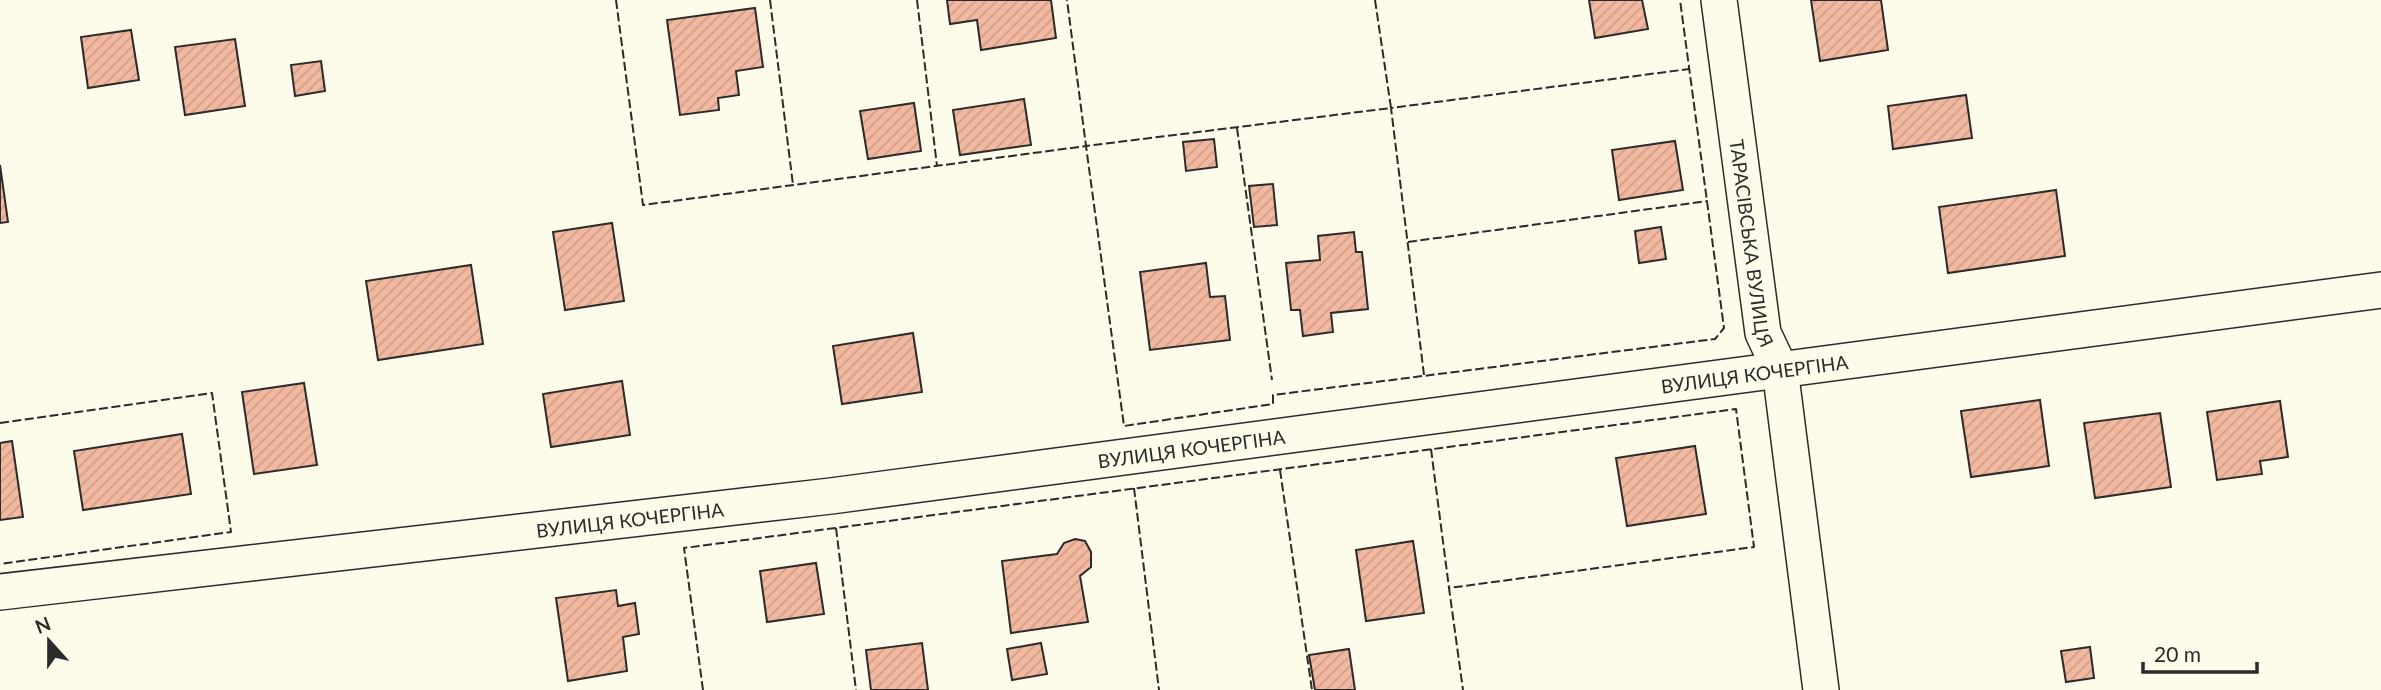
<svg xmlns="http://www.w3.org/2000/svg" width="2381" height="690" viewBox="0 0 2381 690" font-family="Lato,sans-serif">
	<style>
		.building { fill: url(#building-hatch); stroke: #2b2b2b; stroke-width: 2 }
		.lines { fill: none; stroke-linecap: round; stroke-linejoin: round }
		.minor-casing { stroke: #2b2b2b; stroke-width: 38 }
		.minor { stroke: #fdfbea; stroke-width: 35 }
		.fence { stroke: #2b2b2b; stroke-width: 2; stroke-dasharray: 9 3.5; stroke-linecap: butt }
		.labels { text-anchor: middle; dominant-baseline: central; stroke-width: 5; stroke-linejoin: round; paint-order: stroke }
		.street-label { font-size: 19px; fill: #2b2b2b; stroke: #fdfbea }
	</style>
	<defs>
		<pattern id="building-hatch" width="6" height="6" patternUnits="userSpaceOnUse" patternTransform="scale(1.75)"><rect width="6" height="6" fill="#f2b8a0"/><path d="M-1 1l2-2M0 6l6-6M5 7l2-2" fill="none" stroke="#d09e8a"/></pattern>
	</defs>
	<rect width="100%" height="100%" fill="#fdfbea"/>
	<path class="building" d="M947 0H1051L1056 38 981 50 977 20 950 24Z
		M1589 0H1642L1648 29 1595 38Z
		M1811 0H1881L1888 50 1820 61Z
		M755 8 763 67 736 71 739 95 718 98 719 110 680 115 667 20Z
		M131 30 139 80 88 88 81 37Z
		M235 39 245 106 185 115 175 47Z
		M321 61 325 91 295 96 291 65Z
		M1966 95 1972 138 1893 149 1888 106Z
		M1024 99 1031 145 960 155 953 110Z
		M914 103 921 151 868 159 860 111Z
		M1214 139 1217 167 1186 171 1183 142Z
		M1675 141 1683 190 1619 200 1612 150Z
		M0 165 8 222 0 223Z
		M1273 184 1277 225 1254 227 1249 186Z
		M2056 190 2065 256 1948 273 1939 207Z
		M612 223 624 301 565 310 553 232Z
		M1661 227 1666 259 1639 263 1635 231Z
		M1354 232 1356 252H1362L1368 309 1331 313 1333 332 1303 336 1300 310H1291L1286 263 1320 260 1318 236Z
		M1206 263 1210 297 1225 296 1230 340 1150 350 1140 272Z
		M471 265 483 344 378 360 366 281Z
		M913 333 922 392 842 404 833 346Z
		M622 381 630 435 551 447 543 394Z
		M304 383 317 465 254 474 242 392Z
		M2040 400 2049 466 1971 477 1961 411Z
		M2280 401 2288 457 2260 461 2262 474 2217 480 2207 412Z
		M2160 413 2171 487 2095 498 2084 423Z
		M182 434 191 494 83 510 74 451Z
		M12 441 23 517 0 520V443Z
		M1695 446 1706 514 1627 526 1616 458Z
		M1075 539 1085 541 1091 552V567L1080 576 1088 622 1011 633 1002 561 1057 554 1064 543Z
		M1413 541 1424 613 1366 621 1356 550Z
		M816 563 824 614 767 622 760 571Z
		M616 590 618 606 635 603 639 634 623 637 627 671 568 681 556 598Z
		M922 643 928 690H871L866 650Z
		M1041 643 1047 674 1012 680 1007 649Z
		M2090 647 2094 678 2066 682 2061 651Z
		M1349 649 1355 690H1315L1309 655Z"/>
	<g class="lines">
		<defs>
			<g id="minor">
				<path id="s1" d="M1719 0 1763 333 1780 369 1821 690"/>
				<path id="s2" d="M0 592 831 496 2381 290"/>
			</g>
		</defs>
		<use href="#minor" class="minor-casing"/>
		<use href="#minor" class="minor"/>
		<path class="fence" d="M616 0 643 205 1086 146 1067 0
			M770 0 793 185
			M917 0 937 166
			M1375 0 1391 108 1086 146 1124 426 1273 404V395L1715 339 1724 328 1680 0
			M1237 128 1272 380
			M1408 242 1708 201
			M1424 375 1391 108 1689 69
			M0 423 212 393 231 532 0 564
			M1431 449 1449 588
			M1280 470 1312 690
			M1134 488 1159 690
			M836 528 856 690
			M703 690 684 548 1736 409 1754 547 1449 588 1463 690"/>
	</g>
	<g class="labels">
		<g class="street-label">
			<text stroke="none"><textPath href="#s1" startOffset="245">ТАРАСІВСЬКА ВУЛИЦЯ</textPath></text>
			<text stroke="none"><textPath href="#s2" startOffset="1768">ВУЛИЦЯ КОЧЕРГІНА</textPath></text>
			<text stroke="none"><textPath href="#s2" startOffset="1200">ВУЛИЦЯ КОЧЕРГІНА</textPath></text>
			<text stroke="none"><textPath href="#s2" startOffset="634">ВУЛИЦЯ КОЧЕРГІНА</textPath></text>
		</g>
	</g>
	<g transform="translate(49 641) rotate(339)" stroke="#fdfbea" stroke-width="5" paint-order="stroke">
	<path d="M0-5L12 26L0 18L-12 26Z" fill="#2b2b2b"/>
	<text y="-10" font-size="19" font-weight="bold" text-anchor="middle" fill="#2b2b2b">N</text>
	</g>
	<path d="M2143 662v10h114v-10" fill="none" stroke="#2b2b2b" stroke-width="3.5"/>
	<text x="2154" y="662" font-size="21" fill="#2b2b2b" stroke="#fdfbea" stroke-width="5" paint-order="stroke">20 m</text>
</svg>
